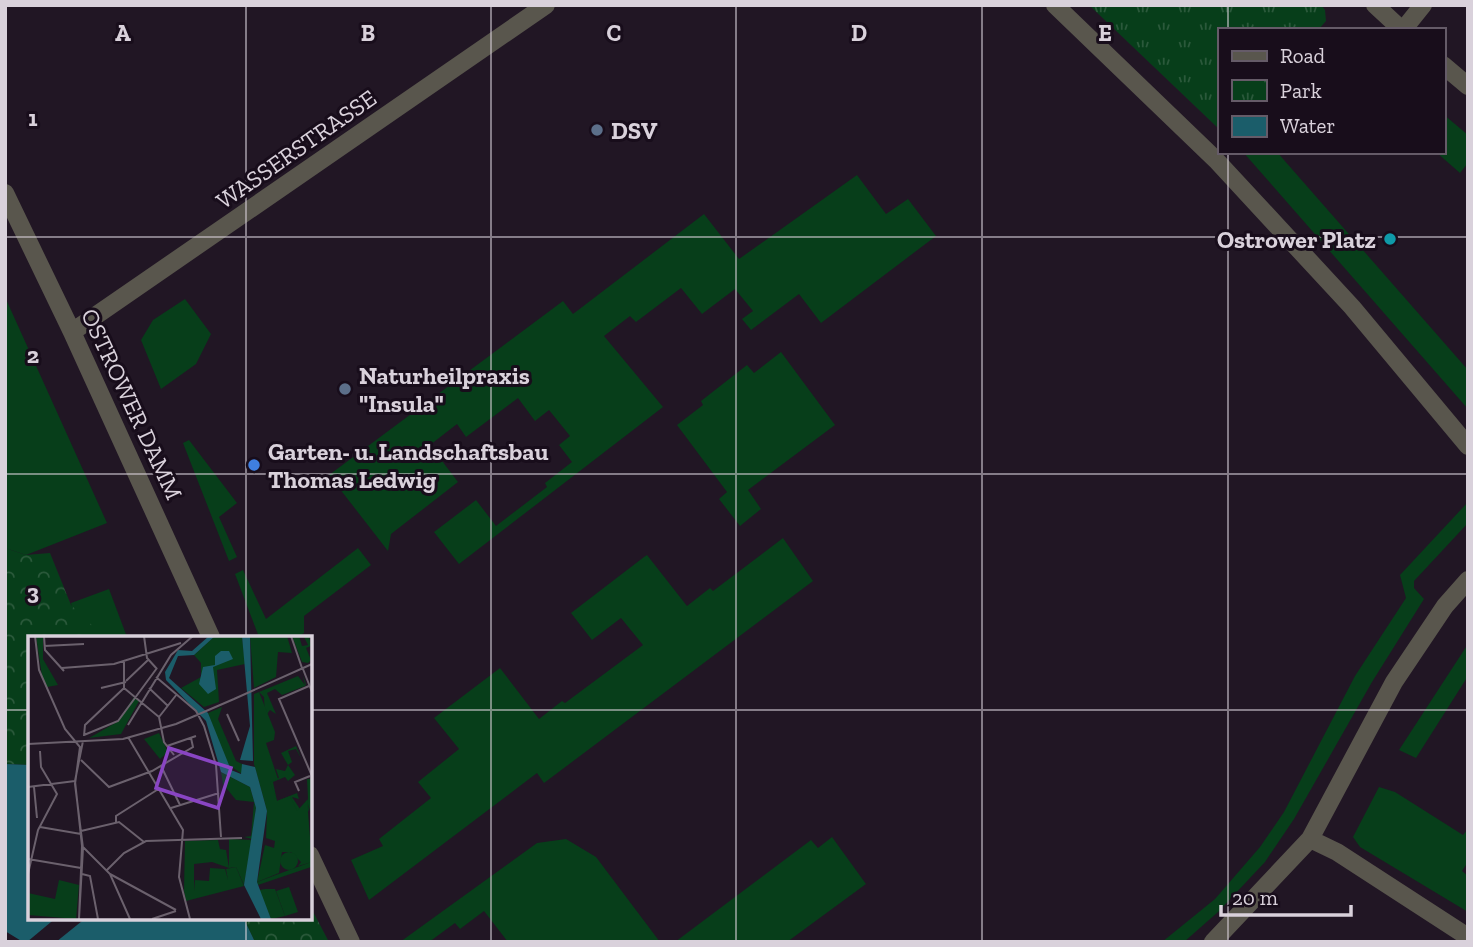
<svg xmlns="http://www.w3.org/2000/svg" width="1473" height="947" viewBox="0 0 1473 947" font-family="'Zilla Slab',serif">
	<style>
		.grass { fill: #073e1a }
		.forest { fill: url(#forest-crowns) }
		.park { fill: url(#park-tufts) }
		.water { fill: #1b5d6a }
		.pier { fill: #211624 }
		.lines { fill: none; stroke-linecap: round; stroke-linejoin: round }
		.street { stroke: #59564d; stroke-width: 18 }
		.grid { fill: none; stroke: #d9d1db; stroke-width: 2; stroke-opacity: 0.55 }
		.service-dot { fill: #5c6f8a; stroke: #180d1b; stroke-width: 2.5 }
		.culture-dot { fill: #0f9aa8; stroke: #180d1b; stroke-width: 2.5 }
		.shop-dot { fill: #3f7fe0; stroke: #180d1b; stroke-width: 2.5 }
		.labels { text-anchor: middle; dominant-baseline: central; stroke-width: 6; stroke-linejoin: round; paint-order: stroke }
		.poi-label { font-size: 24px; font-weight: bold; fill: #d9d1db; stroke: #180d1b; text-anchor: start }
		.street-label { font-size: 24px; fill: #d9d1db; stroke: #180d1b }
		.inset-road { fill: none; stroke: #6b616d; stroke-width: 2 }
		.view { fill: #8945c3; fill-opacity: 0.15; stroke: #8945c3; stroke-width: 3.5 }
		.inset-edge { fill: none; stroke: #d9d1db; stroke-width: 3.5 }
		.grid-label { font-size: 23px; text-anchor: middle; font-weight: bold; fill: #d9d1db; stroke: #180d1b; stroke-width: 6; stroke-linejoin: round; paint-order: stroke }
	</style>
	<defs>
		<pattern id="forest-crowns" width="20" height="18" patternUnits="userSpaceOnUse" patternTransform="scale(1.75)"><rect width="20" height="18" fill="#073e1a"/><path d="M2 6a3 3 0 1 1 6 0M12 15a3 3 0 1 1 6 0" fill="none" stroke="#2b593b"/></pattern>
		<pattern id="park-tufts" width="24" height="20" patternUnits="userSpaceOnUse" patternTransform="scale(1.75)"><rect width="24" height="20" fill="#073e1a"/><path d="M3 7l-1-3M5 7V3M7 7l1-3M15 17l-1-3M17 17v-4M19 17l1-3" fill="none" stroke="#2b593b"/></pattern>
	</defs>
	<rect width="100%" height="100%" fill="#211624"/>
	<path class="grass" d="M1443 114 1468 135V163L1460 173 1436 152H1443Z
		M1243 152H1277L1468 370V409Z
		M857 175 886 214 908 199 936 236 821 323 799 294 751 330 742 319 753 311 735 289 702 314 681 288 636 322 630 316 604 336 663 407 459 564 434 532 476 500 496 526 547 487 545 483 572 462 559 445 570 436 549 410 535 421 518 398 466 437 457 424 430 445 458 482 391 534 388 551 329 475 563 301 573 314 704 214 739 259Z
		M5 297 107 523 26 555 5 548Z
		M185 299 211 334 196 364 161 389 141 340 153 320Z
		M781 352 835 425 748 490 761 509 740 526 719 499 727 492 677 425 703 405 701 401 747 365 754 373Z
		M189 440 237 503 219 517 237 557 229 561 183 443Z
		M1468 502V523L1414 581V588L1424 599 1372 682 1294 819 1265 862 1218 912 1184 942H1162L1215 899 1260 847 1284 812 1355 676 1406 598 1400 575Z
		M783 538 813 581 544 783 537 773 369 900 351 860 383 846 379 839 431 798 418 782 459 749 434 718 500 668 539 719 562 701 565 703 643 645 621 618 592 640 571 613 644 557 647 555 687 606 710 588 713 591Z
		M358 548 371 565 304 616V633L298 637H259L235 574 243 570 266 619Z
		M109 589 127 637H78L71 603Z
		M1468 644V676L1416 758 1399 750Z
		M1379 787 1395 792 1463 835 1468 829V862L1462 871 1468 876V912L1360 847 1353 837Z
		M832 837 866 884 787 942H675L811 840 818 848Z
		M566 839 596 857 660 942H508L484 911 460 929 455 923 429 942H400L537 843Z"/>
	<path class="forest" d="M5 548 26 555 50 553 71 605 104 637H30V765L5 764Z
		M310 906 329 942H255L243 917H310Z"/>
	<path class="park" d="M1089 5H1321L1325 10 1326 21 1318 30H1219V129Z"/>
	<path class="water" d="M5 764 30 765V917H243L255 942H23L5 931Z"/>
	<path class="pier" d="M57 917H87L56 942H27Z"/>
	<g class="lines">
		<path class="street" d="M1055 5 1216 160 1352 307 1468 446
			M1375 5 1402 30
			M1403 30 1423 5
			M1443 65 1468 86
			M5 193 72 332 211 637
			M72 332 546 5
			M1310 839 1337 852 1468 937
			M310 855 351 942
			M1213 942 1310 839 1394 682 1445 606 1468 580"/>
	</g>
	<path class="grid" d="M246 5V637M491 5V942M736 5V942M982 5V942M1228 5V30M1228 152V942M5 237H1468M5 474H1468M5 710H30M310 710H1468M246 917V942"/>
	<g class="service-dot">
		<circle cx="597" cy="130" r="7"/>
		<circle cx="345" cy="389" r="7"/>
	</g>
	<circle class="culture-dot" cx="1390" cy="239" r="7"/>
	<circle class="shop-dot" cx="254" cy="465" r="7"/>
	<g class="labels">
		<g class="poi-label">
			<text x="611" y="130">DSV</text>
			<text x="1376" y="239" text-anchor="end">Ostrower Platz</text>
			<text x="359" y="375">Naturheilpraxis<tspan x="359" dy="28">"Insula"</tspan></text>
			<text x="268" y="451">Garten- u. Landschaftsbau<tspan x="268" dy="28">Thomas Ledwig</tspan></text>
		</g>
		<g class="street-label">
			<text transform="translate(296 149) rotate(-35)">WASSERSTRASSE</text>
			<text transform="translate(132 404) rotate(65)">OSTROWER DAMM</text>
		</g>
	</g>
	<g transform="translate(28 636)">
		<rect width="284" height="284" fill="#211624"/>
		<path d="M264 0H271L274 10 280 9 276 1 281 0 283 10 278 12 283 24 280 27 274 26ZM270 40 277 49 275 40 278 48 277 50 254 59 247 53 239 57 248 78 242 74 237 81 236 61 231 56ZM268 110 273 122 268 113 260 115 264 126 260 129 267 139 260 145 257 141 245 146 249 165 269 157 271 163 264 161 272 173 280 163 279 143H283V177L280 168 281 174 274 181 248 167 237 146 251 142 248 133 257 135 260 129 253 117ZM190 204 192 213 198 214 201 232 184 226 166 228V255H156L157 205ZM31 244 51 249 48 283 0 279V257L27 263ZM261 251 270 276 257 280 248 255Z" fill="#073e1a"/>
		<path d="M131 97 140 116 132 123 116 103ZM193 136 222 151 228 172 224 203 216 201 223 200 226 166 208 164 195 148ZM201 203 224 204 216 249 208 231 201 232ZM283 226V231L230 249 229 246ZM237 253H247L257 280 243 283 231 254Z" fill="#073e1a"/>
		<path d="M8 0H15V23L30 49 19 51 14 40ZM187 0H214L217 28 189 34 191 66 176 71 153 52 173 41V27L166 19ZM222 0H259L264 17 250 16 248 41 226 52ZM231 56 247 96 246 104 238 107 250 143 242 146 249 165 262 160 269 175 279 164 284 226 270 230 273 226 263 216H254L251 237 229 246 237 209 246 212 247 205 238 202 239 175 226 128V58ZM106 61 111 65 93 98 61 102 89 86ZM194 71 190 83 208 125 214 128V138L198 127 180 77Z" fill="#073e1a"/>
		<path d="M252 225a9 9 0 1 1 18 0a9 9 0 1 1-18 0ZM208 231 216 250 158 265 156 255H166L167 244 181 245 182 232 197 233 200 244 198 233Z" fill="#073e1a"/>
		<path d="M181 0H187L166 19 150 20 141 42 180 77 203 134 213 138 214 128 227 131 239 175 229 246 243 283H233L216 249 228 172 222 151 193 136 178 85 138 44 137 36 150 14 164 15ZM214 0H222L225 125 212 124 222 90ZM193 15H201L205 23 185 31 188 53 180 58 171 48 175 31 187 29V20Z" fill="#1b5d6a"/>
		<path class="inset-road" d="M7 0 11 34 37 93 52 111 47 148 55 212 51 283M16 0 17 14 36 35M116 0 119 22 129 33M263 0 274 32M16 10 56 8M96 25V52M34 32 86 28 153 7M275 33 284 56M128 41 168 75 176 90 188 129 193 201M98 45 120 24M281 50 251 63 284 140M73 52 98 46M96 52 131 81 136 106 146 119M121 52 140 70M206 63 284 28M199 78 211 105M131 81 149 58M100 89 143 19 165 0M56 99 90 85 129 32M56 100 57 89 96 52M100 101 155 194 151 241 162 283M0 108 95 103 148 88 206 63M139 110 168 100M53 124 81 151 124 135 165 111 163 102M133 130 152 169M0 151 47 145M6 151 9 182M271 155 267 146 282 140M143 172 191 157M88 186V180L132 152M12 191 53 198M53 195 91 186 116 206M54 210 82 238 102 283M0 223 53 232M79 234 96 217 118 205 214 202M0 238 10 194 29 158 13 131 12 115M54 238 62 240 70 283M82 238 148 274M51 283 54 210 47 145 55 105M124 283 148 275"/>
		<path class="view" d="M141 112 203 132 190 172 128 152Z"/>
		<rect width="284" height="284" class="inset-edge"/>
	</g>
	<g class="grid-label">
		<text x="123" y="41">A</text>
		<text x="368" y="41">B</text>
		<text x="614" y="41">C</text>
		<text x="859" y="41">D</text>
		<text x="1105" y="41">E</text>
		<text x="33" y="126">1</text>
		<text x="33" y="363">2</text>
		<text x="33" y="600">3</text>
	</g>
	<rect width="1473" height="947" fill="none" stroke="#d9d1db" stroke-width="14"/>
	<rect x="1218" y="28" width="228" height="126" fill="#180d1b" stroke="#655b68" stroke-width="2"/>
	<rect x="1232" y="51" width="35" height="10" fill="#59564d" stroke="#655b68" stroke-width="2"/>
	<text x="1280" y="63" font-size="21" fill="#d9d1db">Road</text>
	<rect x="1232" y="80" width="35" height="21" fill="url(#park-tufts)" stroke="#655b68" stroke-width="2"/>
	<text x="1280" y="98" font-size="21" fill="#d9d1db">Park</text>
	<rect x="1232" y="116" width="35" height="21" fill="#1b5d6a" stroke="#655b68" stroke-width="2"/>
	<text x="1280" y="133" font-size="21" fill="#d9d1db">Water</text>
	<path d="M1221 905v10h130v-10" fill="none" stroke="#d9d1db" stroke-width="3.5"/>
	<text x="1232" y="905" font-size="21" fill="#d9d1db" stroke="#180d1b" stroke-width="5" paint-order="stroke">20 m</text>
</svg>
